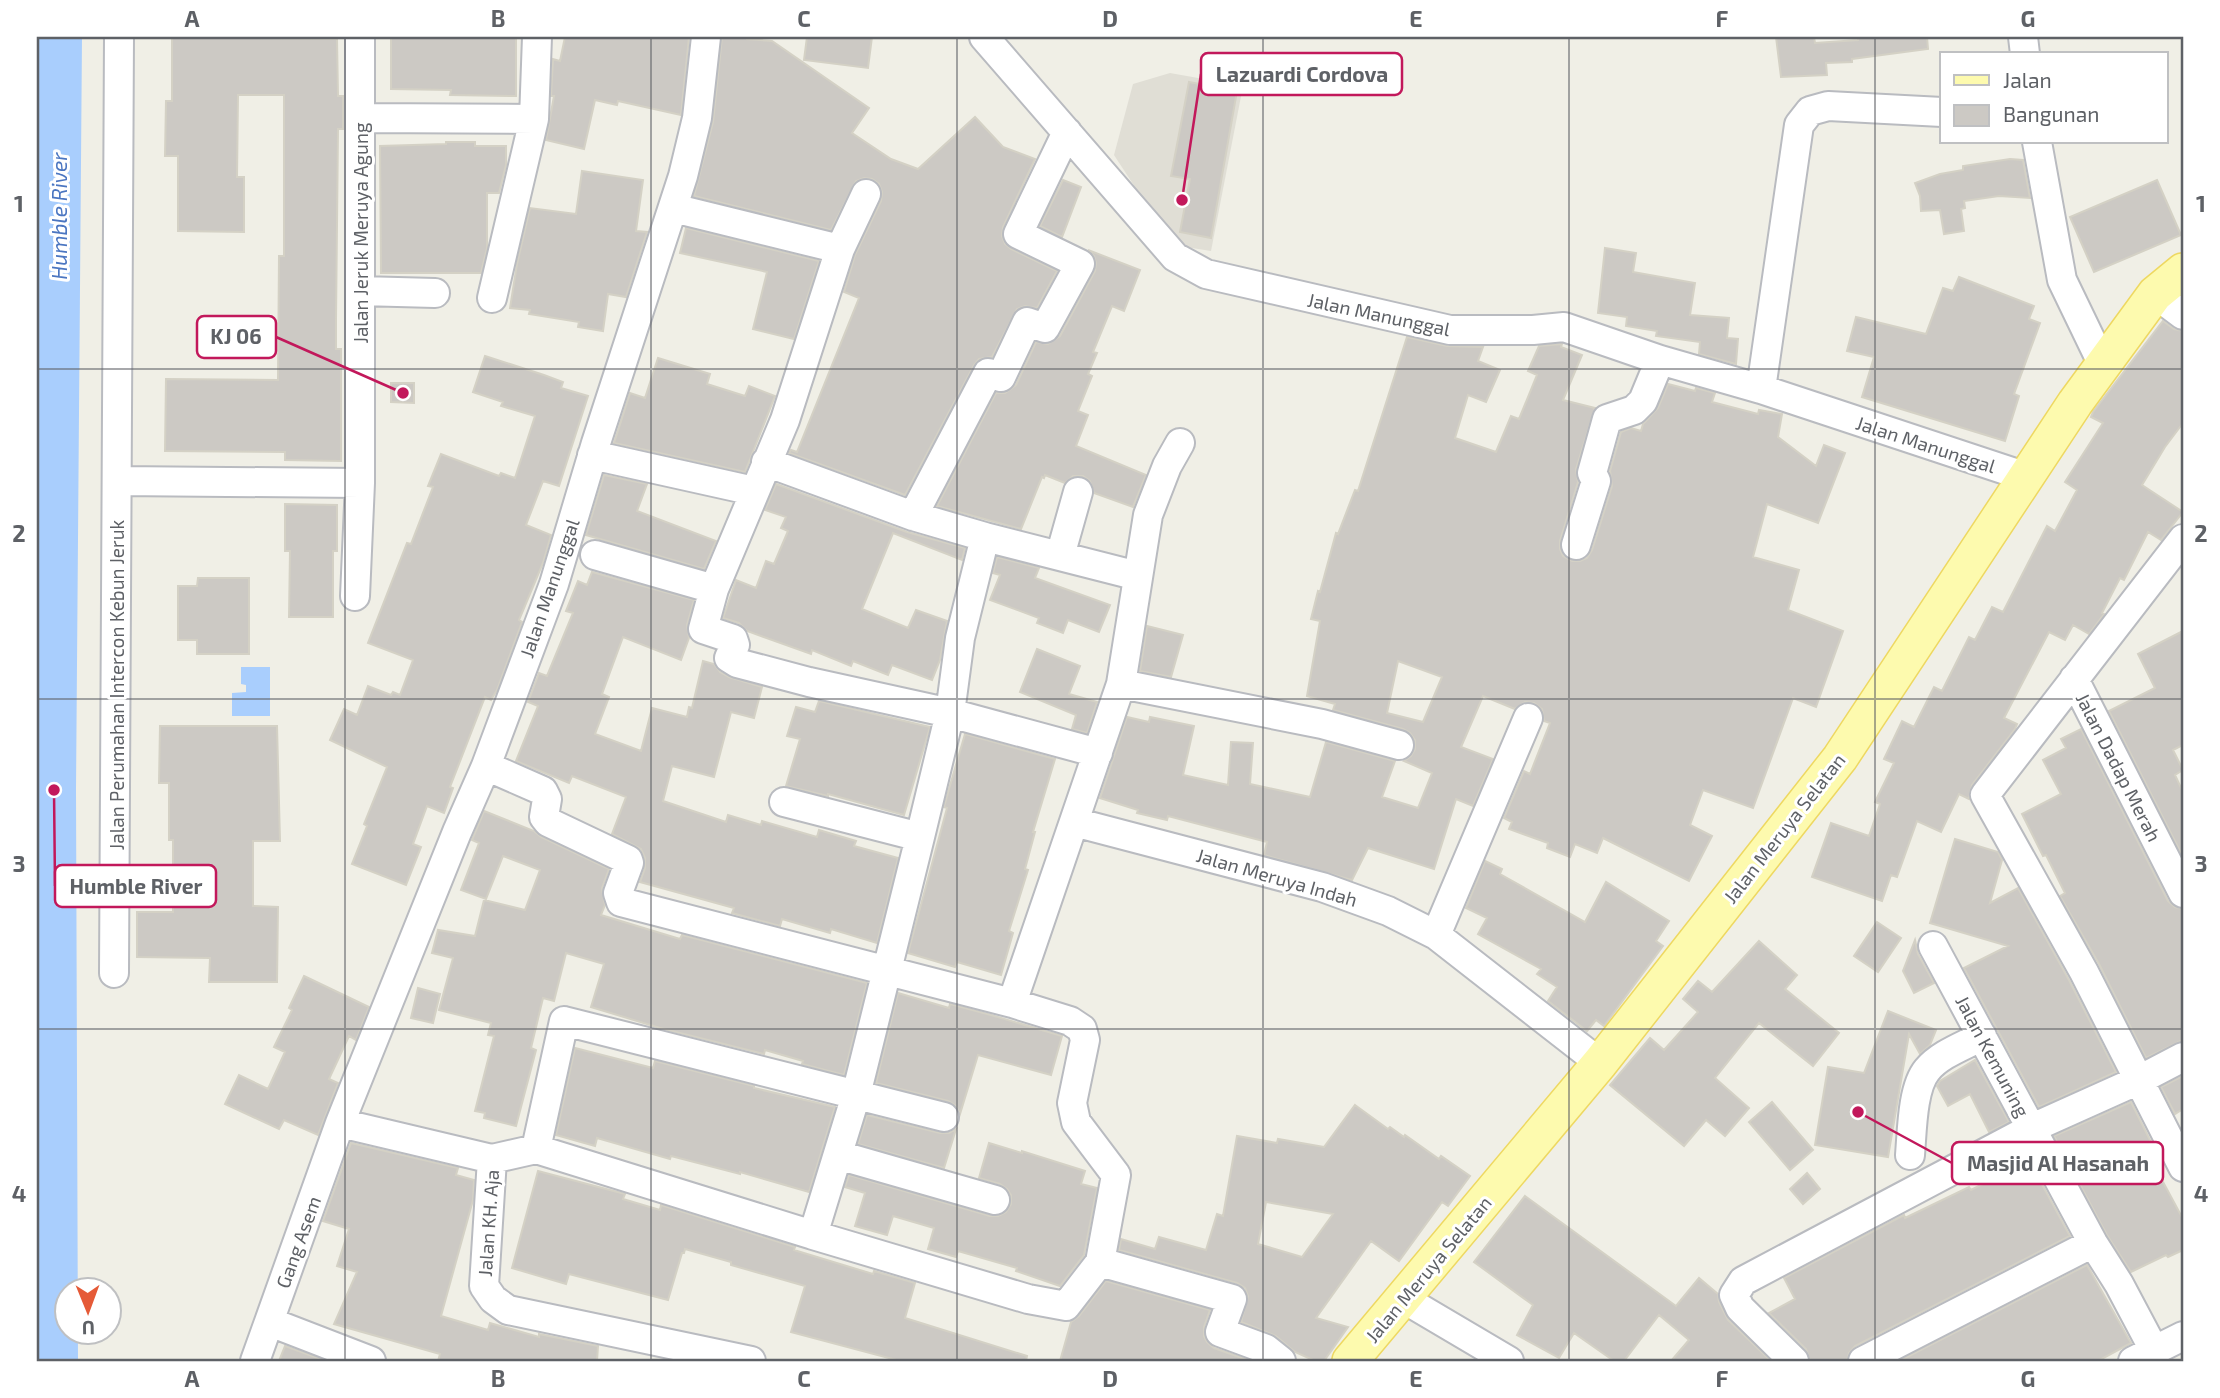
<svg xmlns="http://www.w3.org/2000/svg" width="2220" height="1398" viewBox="0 0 2220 1398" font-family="'Exo 2',sans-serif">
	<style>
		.education { fill: #e0ded5 }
		.water { fill: #a9cefd }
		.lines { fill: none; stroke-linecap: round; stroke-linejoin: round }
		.river { stroke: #a9cefd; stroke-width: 44 }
		.building { fill: #ccc9c4; stroke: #d4d1c5; stroke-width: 2; fill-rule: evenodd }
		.minor-casing { stroke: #b9bbc0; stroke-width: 32 }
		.major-casing { stroke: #eed861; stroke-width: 38 }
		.minor { stroke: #fff; stroke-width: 28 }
		.major { stroke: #fdfaae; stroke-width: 35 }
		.grid { fill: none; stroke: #5e6166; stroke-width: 2; stroke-opacity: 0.55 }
		.labels { text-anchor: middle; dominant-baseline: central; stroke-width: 6; stroke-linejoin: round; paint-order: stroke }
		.street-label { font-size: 19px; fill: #5e6166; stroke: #fff }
		.water-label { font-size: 21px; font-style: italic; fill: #4b76c1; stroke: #fff }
		.leader { fill: none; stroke: #c2185b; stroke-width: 2.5 }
		.callout-dot { fill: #c2185b; stroke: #fff; stroke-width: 2.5 }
		.callout { fill: #fff; stroke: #c2185b; stroke-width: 2.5 }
		.callout-label { font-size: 21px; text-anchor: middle; font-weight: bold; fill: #5e6166 }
		.neatline { fill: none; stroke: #5e6166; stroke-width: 2.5 }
		.grid-label { font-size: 23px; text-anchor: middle; font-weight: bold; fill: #5e6166 }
	</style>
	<rect width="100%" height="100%" fill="#f0efe6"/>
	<path class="education" d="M1170 73 1243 86 1211 251 1173 245 1114 155 1133 84Z"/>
	<path class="water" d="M241 667H270V716H232V693L246 692V685L241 684Z"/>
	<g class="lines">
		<path class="river" d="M56 1361 54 790 60 37"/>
	</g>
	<path class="building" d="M172 37 337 39 338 96H343V129H338L336 320V349H341V461L285 460V452L165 451 166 379 278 380 279 256H284V95H238L237 177H244V232L178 231V156H165L166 101H172Z
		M391 37H516V96L450 95 451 90 391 89Z
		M565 37H689L681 115 618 101 617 105 595 100 584 149 546 140 554 96H551L553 59 560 61Z
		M722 37H747V39L772 41 869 108 852 133 891 159 918 169 975 117 1003 147 1035 159 1003 227 1002 236 1005 244 1011 249 1057 271 1037 308 1025 306 1017 309 992 357 979 359 974 365 905 495 789 453 791 450 797 452 859 298 844 292 855 255 881 201 882 192 879 184 872 179 864 178 856 181 831 230 694 196 713 122Z
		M807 37H872L868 68 804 60Z
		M1776 37H1814L1815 43 1858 40V37H1927L1928 49 1852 59V62L1826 63 1827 75 1781 77Z
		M1189 82 1237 91 1211 238 1180 232 1190 179 1171 176Z
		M446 142H475V146H506V165L499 193H487V248L481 273H381L380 146 446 144Z
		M2010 159 2023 160 2030 198 1999 196 1964 201 1965 208 1961 209 1964 231 1944 234 1940 210 1921 211 1920 196 1915 183 1940 174 1963 170V166Z
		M582 171 643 180 636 231 647 232 626 297 608 294 603 331 578 327 579 322 529 314 530 310 510 308 517 264 530 208 576 214Z
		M1063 180 1081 187 1062 237 1040 226Z
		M2157 180 2181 235 2094 272 2070 217Z
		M686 228 819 261 794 339 753 329 767 272 680 253Z
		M1605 248 1636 253 1633 272 1695 283 1690 315 1729 318 1727 338 1738 339 1736 364 1699 354 1700 342 1656 336 1657 331 1626 326 1627 317 1598 313Z
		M1088 250 1140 270 1124 311 1112 306 1093 352 1097 353 1088 374 1092 376 1078 411 1088 415 1076 446 1146 475 1133 507 1094 493 1090 481 1083 476H1073L1065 483 1045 475 1044 478 1042 477 1021 529 937 506 996 393H1005L1016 385 1036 342 1048 344 1060 336 1095 271 1096 263 1094 256Z
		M1959 277 2034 306 2029 319 2040 323 2014 394 2019 396 2005 441 1862 397 1874 357 1847 351 1856 317 1926 334 1943 288 1953 291Z
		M2163 321 2174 329 2183 331V423L2165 447 2142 485 2183 512 2161 540 2148 532 2124 580 2120 578 2102 613 2104 614 2089 634 2073 625 2065 640 2049 632 2004 718 2017 724 2015 729 1972 785 1969 799 1959 794 1941 832 1917 821 1897 877 1891 875 1882 901 1812 877 1831 823 1869 836 1880 804 1875 802 1894 763 1884 759 1902 721 1914 727 1934 687 1942 691 1969 637 1975 640 1992 607 2003 612 2047 526 2055 531 2077 490 2065 482 2103 423 2091 417 2093 412Z
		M1407 337 1447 346 1483 347 1478 361 1500 370 1486 402 1468 395 1455 438 1496 452 1511 416 1519 419 1537 375 1528 371 1539 346 1562 344 1561 347 1582 355 1563 400 1595 408 1576 469 1578 482 1560 541V549L1563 556 1572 561H1580L1587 558 1592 550 1612 486 1610 471 1621 432 1631 428 1641 431 1643 424 1658 408 1668 384 1695 391 1696 388 1715 393 1712 402 1758 414 1759 410 1782 414 1778 437 1816 466 1824 445 1845 453 1818 523 1767 504 1753 557 1799 570 1788 610 1843 631 1816 707 1793 698 1753 808 1703 790 1690 825 1712 836 1689 881 1603 838 1597 853 1575 844 1570 857 1547 848 1548 843 1509 829 1512 822 1504 818 1524 771 1530 774 1550 723 1544 721 1542 709 1534 703 1525 702 1515 709 1483 696 1461 747 1493 759 1473 806 1456 799 1434 869 1368 848 1352 880 1264 855 1267 842 1168 816 1167 820 1137 813 1138 810 1100 798 1127 717 1149 722 1150 717 1194 726 1183 775 1228 785 1231 742 1253 743 1250 784 1310 797 1326 742 1395 761 1382 797 1418 808 1432 773 1404 761 1411 756 1415 749V740L1410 733 1403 729 1333 710 1335 704 1307 696 1320 621 1311 619 1318 591 1320 592 1336 533 1338 534 1355 490 1358 491ZM1398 661 1442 677 1423 722 1387 713Z
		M485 356 544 375 563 382 561 388 588 396 559 486 543 481 526 525 551 535 543 563 519 620 522 622 497 690 491 700 485 697 450 787 453 788 444 813 427 806 413 844 421 847 406 885 352 864 367 826 364 824 387 767 330 740 344 709 357 715 368 686 391 695 393 692 400 695 413 660 368 643 407 543 411 544 433 487 428 486 441 454 499 476 501 473 515 478 535 416 501 406 503 402 473 392Z
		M658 358 710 374 707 384 745 396 749 386 775 396 745 472 614 443 630 393 645 398Z
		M391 383H414V403L391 402Z
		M604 475 647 484 637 511 716 541 704 569 586 535Z
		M776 484 907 532 965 548 962 560 893 533 862 609 908 628 916 610 947 621 940 660 932 680 892 665 888 675 853 661 851 666 812 650 811 654 747 631 739 623 723 618 736 580 756 588 766 561 774 564 788 531 781 528 786 517 765 510Z
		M285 504 337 505V551H333V617H289L290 551H285Z
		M997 557 1039 568 1035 578 1110 605 1099 632 1068 620 1063 633 1037 623 1039 618 990 600 1000 575 993 573Z
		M592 572 694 600 687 625 689 638 681 660 623 637 602 694 609 697 595 734 641 751 652 708 687 717 689 707 692 708 703 661 714 664 720 672 729 677 762 687 754 718 731 712 714 777 672 766 663 801 726 822 728 815 761 825 762 821 817 837 819 830 856 841 854 846 898 858 877 943 831 929 830 933 782 919 780 926 732 913 734 908 640 882 645 868V858L641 849 612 834 626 797 572 776 569 783 516 761 538 706 528 702 539 673 547 676 573 613 566 611 578 581 587 585Z
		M198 578H249V654H197V640H178V586H197Z
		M1147 626 1183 635 1171 677 1140 671Z
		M2183 631V745L2173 750 2183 770 2175 775 2183 792V857L2109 711 2155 688 2138 654Z
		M1037 649 1080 666 1069 694 1097 702 1087 733 1072 729 1076 715 1020 692Z
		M819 701 930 727 904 815 828 794V796L786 786 800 739 787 736 796 707 815 712Z
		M160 726H277L280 841H253V906L278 907 277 982H209L210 958 137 957V912H173V840H169V783H159Z
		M2081 729 2168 901 2175 907 2183 909V1040L2146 1058 2099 964 2060 896 2065 893 2046 855 2043 856 2022 814 2061 794 2043 760 2066 748 2061 739Z
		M965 734 1055 759 1033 832H1035L1025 869 1028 870 1009 931 1013 933 1001 975 957 962 955 967 908 953 947 808 944 807 949 789Z
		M484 811 534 831 541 837 609 869 602 888 605 905 601 915 680 939 682 935 867 983 844 1075 802 1064 803 1061 765 1050 764 1054 660 1028 591 1007 604 964 566 953 554 1001 543 998 531 1048 536 1050 516 1126 484 1118 485 1113 475 1111 494 1036 488 1035 491 1023 439 1010 453 958 432 953 438 930 475 936 484 900 525 910 540 870 503 856 486 899 461 890 479 843 472 840Z
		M1955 839 1998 852 2002 860 1990 903 2018 888 2069 980 2116 1072 2039 1107 1964 968 2008 946 1930 923Z
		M1485 861 1502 869 1500 874 1585 922 1606 882 1669 921 1656 941 1663 946 1604 1026 1596 1020 1587 1031 1548 1001 1557 987 1537 974 1541 969 1478 934 1487 918 1466 908Z
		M1877 922 1901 938 1878 972 1854 956Z
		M1915 940 1918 954 1934 983 1914 993 1903 971Z
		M1759 941 1797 975 1785 989 1839 1033 1813 1066 1759 1023 1715 1078 1749 1108 1725 1136 1706 1120 1684 1146 1610 1085 1650 1038 1664 1050 1698 1012 1683 999 1698 981 1712 992Z
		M304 976 369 1007 356 1040 349 1036 329 1079 338 1083 318 1135 284 1120 279 1129 225 1104 239 1075 268 1089 285 1052 274 1047 292 1010 289 1008Z
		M418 988 440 994 433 1023 411 1018Z
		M898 993 949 1008 950 1004 991 1015 1062 1036 1051 1075 978 1055 960 1114 956 1106 948 1101 876 1083Z
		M1888 1011 1936 1030 1930 1045 1920 1054 1909 1034 1888 1157 1815 1145 1828 1067 1864 1073Z
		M575 1048 653 1068 655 1061 754 1086V1088L835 1107 809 1192 740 1172V1174L671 1156 670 1159 597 1138 595 1146 556 1135Z
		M1975 1060 2009 1122 1989 1132 1970 1094 1948 1106 1937 1086 1940 1081Z
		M2183 1076V1109L2175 1114 2161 1087Z
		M1772 1102 1813 1150 1790 1170 1749 1122Z
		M2131 1102 2155 1150 2148 1154 2183 1219V1250L2168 1257 2166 1255 2131 1272 2107 1235 2054 1136Z
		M1355 1105 1388 1129 1390 1127 1404 1137 1405 1135 1439 1159 1441 1156 1470 1176 1448 1206 1442 1202 1399 1261 1371 1241 1316 1318 1348 1327 1324 1361H1315L1295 1352 1276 1336 1241 1322 1248 1296 1245 1288 1237 1283 1119 1250 1121 1239 1155 1249 1159 1237 1206 1250 1217 1214 1223 1216 1237 1136 1277 1143 1278 1139 1324 1147ZM1266 1202 1333 1214 1302 1257 1258 1244Z
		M867 1115 940 1133H949L956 1129 944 1168 858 1144Z
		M351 1143 458 1168 456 1175 474 1180 473 1200 441 1316 488 1330 490 1323 539 1337V1334L598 1346 597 1361H438L440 1354 334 1324 357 1272 337 1266 349 1229 323 1221Z
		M989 1143 1022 1153V1151L1085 1171 1081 1184 1097 1188 1084 1255 1060 1286 1016 1271 1017 1268 958 1251 956 1257 928 1249 934 1228 893 1216 887 1235 855 1226 865 1193 845 1187 849 1175 990 1216H998L1006 1212 1011 1204V1195L1007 1189 1000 1184 979 1178Z
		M2024 1151 2070 1236 1855 1346 1849 1353 1847 1361H1810L1806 1349 1769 1313 1795 1299 1784 1278 1904 1215 1905 1218 1969 1187 1971 1190 2016 1167 2011 1158Z
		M538 1171 625 1194 623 1199 660 1210 661 1205 795 1247 794 1250 873 1274 874 1271 915 1283 905 1318 1027 1356 1026 1361H900L791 1332 805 1286 731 1265V1262L685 1249 684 1253H682L668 1300 569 1274 566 1284 512 1268Z
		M1807 1173 1820 1189 1803 1204 1790 1189Z
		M1525 1196 1676 1306 1699 1278 1718 1294 1719 1302 1728 1320 1771 1361H1671L1689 1340 1659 1315 1624 1361H1614L1574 1333 1559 1358 1517 1335 1533 1305 1474 1262Z
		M2087 1265 2131 1343 2098 1361H1899Z
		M1106 1281 1210 1310 1204 1327V1336L1207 1342 1214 1348 1251 1361H1060L1071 1322 1079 1316Z
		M285 1346 326 1361H279Z"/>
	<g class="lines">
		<defs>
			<path id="minor" d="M984 37 1175 257 1206 274 1450 330H1533L1564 327 1660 360 1761 389 2027 477
				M2023 37 2025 54
				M360 118 534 119
				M2037 142 2062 280 2103 365
				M866 194 840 249 785 420 714 589 703 629 733 639 735 645 729 658 737 663 809 682 950 713 1098 753
				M673 208 840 249
				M360 291 435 293
				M2155 294 2183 315
				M492 298 534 119 537 37
				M1761 389 1799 125 1810 111 1828 106 1942 112
				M592 455 754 491
				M118 481 360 483
				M913 516 988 373 1001 377 1027 322 1045 328 1080 264 1018 234 1067 132
				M985 537 1138 576
				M2183 539 1985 795 2084 972 2183 1167
				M1576 545 1596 481 1592 473 1607 419 1634 410 1643 401 1660 360
				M595 555 714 589
				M1060 556 1078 492
				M355 596 360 483V37
				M2074 679 2183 893
				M1121 684 1322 724 1399 745
				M486 766 543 791 547 799 544 817 548 822 628 860 629 863 618 893 621 902 1012 1003 1121 684 1148 515 1167 466 1180 443
				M784 802 920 837
				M1074 822 1322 887 1388 911 1436 935 1600 1063
				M1436 935 1528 718
				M1933 946 2093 1243 2119 1284 2154 1350
				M114 973 119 37
				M340 1123 492 1159 536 1149 813 1235 856 1095 920 837 950 713 960 638 985 537 913 516 766 462
				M536 1149 564 1021 944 1117
				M838 1155 995 1200
				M1910 1155C1912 1132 1912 1088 1927 1070 1940 1054 1964 1046 1982 1036
				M492 1159 484 1286 493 1299 508 1310 751 1361
				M813 1235 1028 1299 1066 1306 1100 1262 1116 1175 1076 1122 1072 1103 1085 1040 1082 1029 1070 1021 1012 1003
				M1100 1262 1232 1299 1220 1332 1266 1349 1281 1361
				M1404 1299 1509 1361
				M270 1322 371 1361
				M255 1361 340 1123 457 832 486 766 554 584 596 443 683 176 697 118 706 37
				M1794 1361 1740 1308 1734 1295 1743 1281 2032 1128 2139 1080 2183 1057
				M1863 1361 2093 1243
				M2133 1361 2183 1336"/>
			<path id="major" d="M1350 1361 1600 1063 1840 758 2075 403 2155 294 2183 271"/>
		</defs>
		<use href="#minor" class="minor-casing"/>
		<use href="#major" class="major-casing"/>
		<use href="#minor" class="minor"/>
		<use href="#major" class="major"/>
	</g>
	<path class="grid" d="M345 37V1361M651 37V1361M957 37V1361M1263 37V1361M1569 37V1361M1875 37V1361M37 369H2183M37 699H2183M37 1029H2183"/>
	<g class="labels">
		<g class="street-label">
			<text transform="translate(360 233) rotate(-90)">Jalan Jeruk Meruya Agung</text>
			<text transform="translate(1379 314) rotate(12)">Jalan Manunggal</text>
			<text transform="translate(1926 444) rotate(18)">Jalan Manunggal</text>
			<text transform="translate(549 588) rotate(-71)">Jalan Manunggal</text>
			<text transform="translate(116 685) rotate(-90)">Jalan Perumahan Intercon Kebun Jeruk</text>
			<text transform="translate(2119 767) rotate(63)">Jalan Dadap Merah</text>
			<text transform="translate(1784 828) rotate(-52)">Jalan Meruya Selatan</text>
			<text transform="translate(1277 877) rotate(16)">Jalan Meruya Indah</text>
			<text transform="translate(1993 1056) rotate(62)">Jalan Kemuning</text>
			<text transform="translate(488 1223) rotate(-86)">Jalan KH. Aja</text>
			<text transform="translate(298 1242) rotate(-70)">Gang Asem</text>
			<text transform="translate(1428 1269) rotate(-50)">Jalan Meruya Selatan</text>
		</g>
		<g class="water-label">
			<text transform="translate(58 216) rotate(-90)">Humble River</text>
		</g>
	</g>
	<path class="leader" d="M1182 200L1201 74M403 393L276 337M54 790L55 886M1858 1112L1952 1163"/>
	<g class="callout-dot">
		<circle cx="1182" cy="200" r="7"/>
		<circle cx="403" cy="393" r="7"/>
		<circle cx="54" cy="790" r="7"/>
		<circle cx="1858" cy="1112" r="7"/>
	</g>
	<g class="callout">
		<rect x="1201" y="53" width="201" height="42" rx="7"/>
		<rect x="197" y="316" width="79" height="42" rx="7"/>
		<rect x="55" y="865" width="161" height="42" rx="7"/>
		<rect x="1952" y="1142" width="211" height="42" rx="7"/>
	</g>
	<g class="callout-label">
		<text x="1302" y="82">Lazuardi Cordova</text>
		<text x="236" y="344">KJ 06</text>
		<text x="136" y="894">Humble River</text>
		<text x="2058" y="1171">Masjid Al Hasanah</text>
	</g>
	<rect width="2220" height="1398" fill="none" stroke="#ffffff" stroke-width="77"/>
	<rect x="1940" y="52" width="228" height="91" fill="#ffffff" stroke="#bfc0c2" stroke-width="2"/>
	<rect x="1954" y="75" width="35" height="10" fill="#fdfaae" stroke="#bfc0c2" stroke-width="2"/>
	<text x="2003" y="88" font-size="21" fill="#5e6166">Jalan</text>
	<rect x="1954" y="105" width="35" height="21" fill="#ccc9c4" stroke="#bfc0c2" stroke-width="2"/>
	<text x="2003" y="122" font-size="21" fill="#5e6166">Bangunan</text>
	<g transform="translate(88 1311) rotate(179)"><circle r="33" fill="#ffffff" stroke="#bfc0c2" stroke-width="2"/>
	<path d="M0-5L12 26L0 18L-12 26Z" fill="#e55a37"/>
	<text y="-10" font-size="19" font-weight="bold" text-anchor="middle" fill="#5e6166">U</text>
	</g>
	<rect x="38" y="38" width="2144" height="1322" class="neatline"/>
	<g class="grid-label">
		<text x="192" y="27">A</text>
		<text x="498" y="27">B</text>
		<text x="804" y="27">C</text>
		<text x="1110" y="27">D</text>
		<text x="1416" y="27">E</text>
		<text x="1722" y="27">F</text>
		<text x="2028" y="27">G</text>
		<text x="19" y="212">1</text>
		<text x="2201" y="212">1</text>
		<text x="19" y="542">2</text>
		<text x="2201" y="542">2</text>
		<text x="19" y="872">3</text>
		<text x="2201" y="872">3</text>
		<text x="19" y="1202">4</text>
		<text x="2201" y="1202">4</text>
		<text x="192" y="1387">A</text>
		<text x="498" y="1387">B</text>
		<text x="804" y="1387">C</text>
		<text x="1110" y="1387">D</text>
		<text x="1416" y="1387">E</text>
		<text x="1722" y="1387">F</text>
		<text x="2028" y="1387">G</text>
	</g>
</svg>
